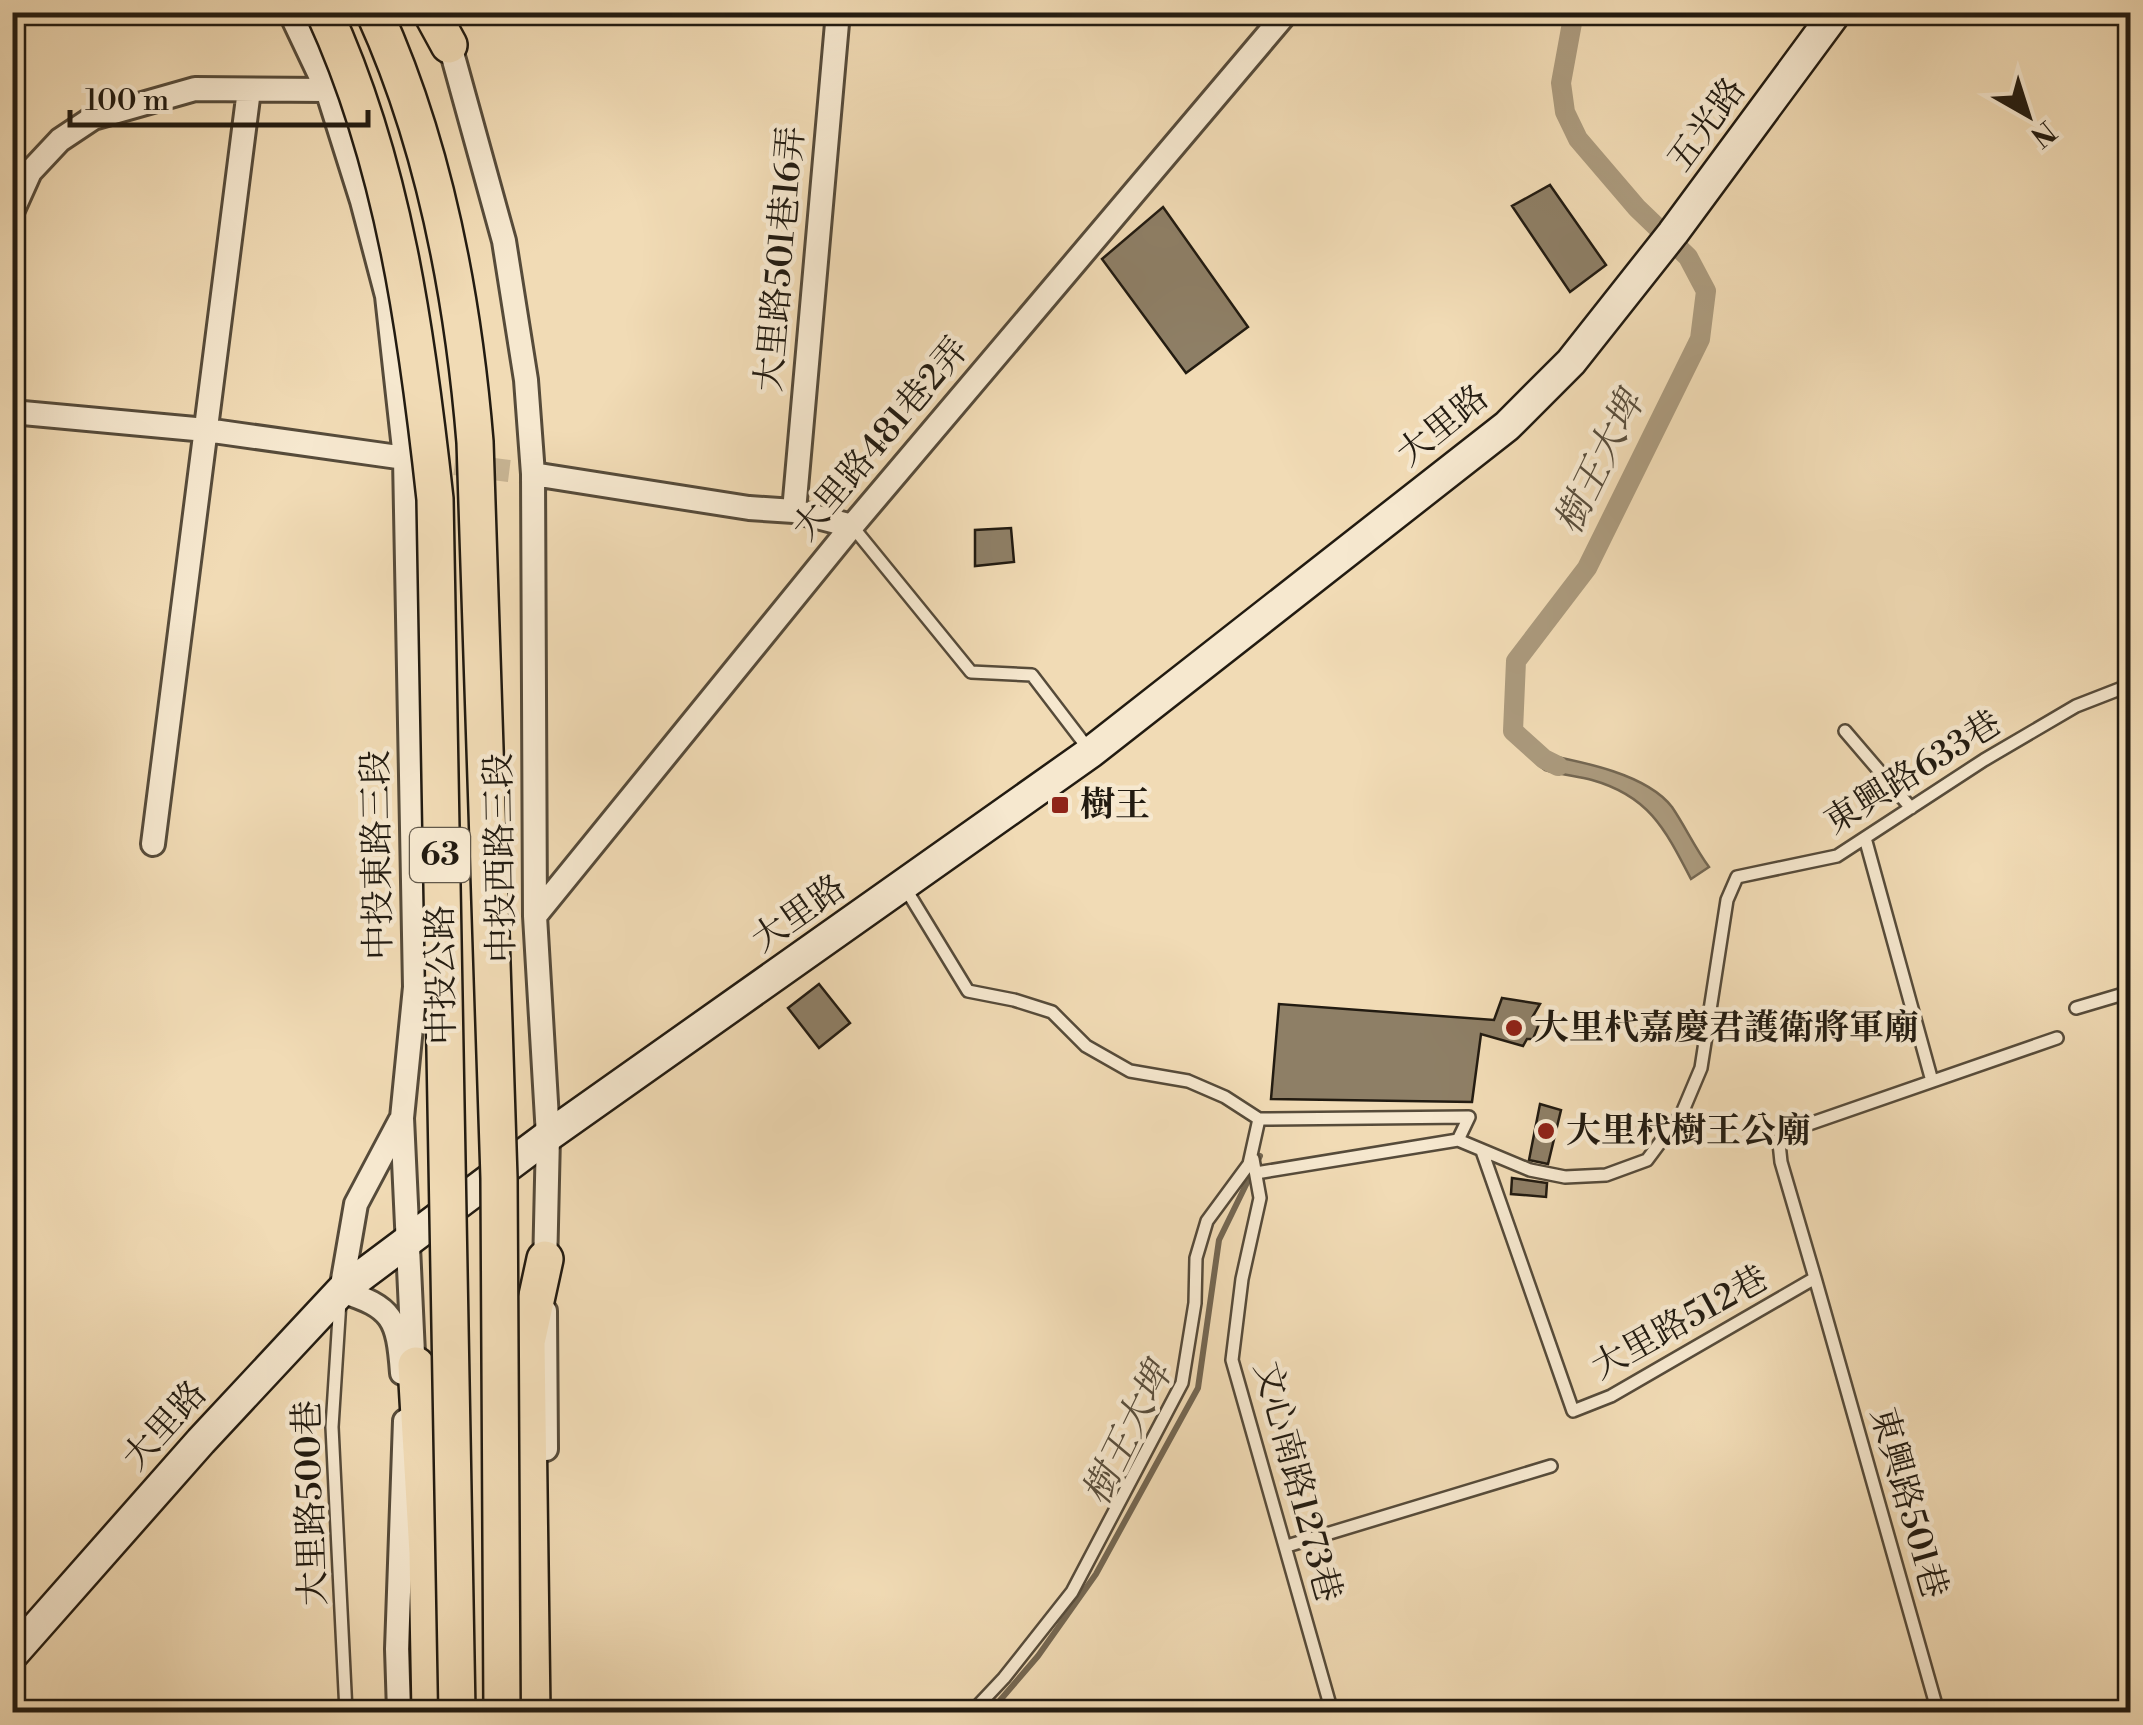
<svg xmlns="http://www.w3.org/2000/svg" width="2143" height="1725" viewBox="0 0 2143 1725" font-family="'Libre Bodoni','Noto Serif TC',serif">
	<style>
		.water { fill: #ab9a7d; stroke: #746752; stroke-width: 2.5 }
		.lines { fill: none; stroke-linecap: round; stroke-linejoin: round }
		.stream { stroke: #746752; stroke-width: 6 }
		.canal { stroke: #ab9a7d; stroke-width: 20 }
		.building { fill: #8e7f66; stroke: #221b11; stroke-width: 2.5 }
		.street-tunnel { stroke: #c8b594; stroke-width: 22; stroke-dasharray: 22 11; stroke-linecap: butt }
		.lane-casing { stroke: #564b3a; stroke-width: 16 }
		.street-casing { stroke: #564b3a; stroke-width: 28 }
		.secondary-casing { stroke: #221b11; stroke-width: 35 }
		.primary-casing { stroke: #221b11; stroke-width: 40 }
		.lane { stroke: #f6e8cf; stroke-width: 11 }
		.street { stroke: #f6e8cf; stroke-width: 22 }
		.secondary { stroke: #f6e8cf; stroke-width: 30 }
		.primary { stroke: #f1dbb5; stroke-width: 35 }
		.primary-bridge-casing { stroke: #221b11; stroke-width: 40; stroke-linecap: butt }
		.primary-bridge { stroke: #f1dbb5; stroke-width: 35 }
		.poi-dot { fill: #8f2418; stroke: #f6e8cf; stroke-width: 4 }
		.labels { text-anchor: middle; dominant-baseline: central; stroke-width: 9; stroke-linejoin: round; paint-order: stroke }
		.shield { fill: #f6e8cf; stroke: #62584a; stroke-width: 2.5 }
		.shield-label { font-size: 32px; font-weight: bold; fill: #221b11 }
		.street-label { font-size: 35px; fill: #221b11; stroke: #f6e8cf }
		.poi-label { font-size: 35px; font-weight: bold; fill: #221b11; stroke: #f6e8cf; text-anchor: start }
		.water-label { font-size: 38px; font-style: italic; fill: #594e3c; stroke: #f6e8cf }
	</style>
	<rect width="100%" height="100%" fill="#f1dbb5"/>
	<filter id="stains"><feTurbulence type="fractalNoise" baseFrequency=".002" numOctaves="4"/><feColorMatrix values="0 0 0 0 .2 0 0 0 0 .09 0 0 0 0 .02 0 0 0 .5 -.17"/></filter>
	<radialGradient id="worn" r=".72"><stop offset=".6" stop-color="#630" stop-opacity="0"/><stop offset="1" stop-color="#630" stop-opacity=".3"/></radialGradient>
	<path class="water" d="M1537 753C1578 761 1646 773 1672 807 1685 826 1695 848 1709 867L1691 879C1665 829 1649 796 1592 780 1577 776 1561 775 1545 770L1541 767Z"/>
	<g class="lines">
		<path class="stream" d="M990 1712 1038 1656 1096 1574 1198 1388 1219 1240 1260 1156"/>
		<path class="canal" d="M1558 766 1544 759 1513 731 1516 661 1587 568 1700 339 1706 291 1688 257 1637 208 1578 139 1565 112 1561 83 1574 12"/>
	</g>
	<path class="building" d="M1550 185 1606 265 1570 292 1512 206Z
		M1163 207 1248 327 1186 373 1102 259Z
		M1011 528 1014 562 975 566V530Z
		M819 984 850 1023 819 1048 788 1008Z
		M1502 998 1540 1004 1533 1016 1541 1019 1533 1039H1527L1523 1046 1481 1034 1472 1102 1271 1099 1279 1004 1494 1020Z
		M1540 1104 1561 1110 1548 1164 1529 1160Z
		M1512 1178 1547 1183 1546 1197 1511 1194Z"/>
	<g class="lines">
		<path class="street-tunnel" d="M422 460 533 474"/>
		<defs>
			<path id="lane" d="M852 526 971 672 1032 675 1090 751
				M1845 731 1911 808
				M1865 838 1932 1081
				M904 886 968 991 1014 1000 1052 1012 1086 1046 1130 1071 1188 1081 1225 1097 1259 1119 1469 1117 1458 1140
				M2076 1008 2130 992
				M1458 1140 1530 1170 1565 1177 1606 1175 1647 1160 1682 1113 1701 1068 1727 900 1737 877 1837 856 1984 760 2076 706 2130 685
				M1482 1151 1573 1411 1611 1396 1815 1278 1938 1712
				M1253 1159 1260 1198 1242 1279 1232 1360 1332 1712
				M1256 1173 1458 1140
				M1815 1278 1781 1162 1779 1143 1786 1132 2057 1038
				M340 1301 332 1427 346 1712
				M1287 1546 1551 1466
				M972 1712 1004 1678 1072 1592 1182 1383 1195 1303 1196 1258 1207 1221 1249 1164 1259 1119"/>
			<path id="street" d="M290 12 327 90 362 201 387 296 405 458 415 987 402 1118 414 1375
				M446 31 504 241 526 380 533 474 535 916 548 1136 545 1269
				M12 212 30 172 60 140 93 118 195 89 327 90
				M12 412 206 430 405 458
				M533 474 749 508 794 511 852 526
				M794 511 838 12
				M153 844 249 90
				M535 916 852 526 1287 12
				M400 1121 356 1204 341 1291C393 1307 398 1319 402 1373
				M545 1311 546 1449
				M399 1712 397 1649 405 1421"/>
			<path id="secondary" d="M12 1655 201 1441 341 1291 548 1136 1091 752 1507 426 1571 362 1673 233 1836 12"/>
			<path id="primary" d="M431 12 449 45
				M416 1365 427 1553 430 1712
				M532 1712 527 1342 545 1259"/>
		</defs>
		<use href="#lane" class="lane-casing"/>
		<use href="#street" class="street-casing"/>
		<use href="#secondary" class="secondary-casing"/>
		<use href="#primary" class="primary-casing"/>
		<use href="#lane" class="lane"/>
		<use href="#street" class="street"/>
		<use href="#secondary" class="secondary"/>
		<use href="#primary" class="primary"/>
		<defs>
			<path id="primary-bridge" d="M324 12C394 164 417 334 435 499L457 1712
				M374 12C435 146 463 297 475 442L499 1178 502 1712"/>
		</defs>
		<use href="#primary-bridge" class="primary-bridge-casing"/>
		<use href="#primary-bridge" class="primary-bridge"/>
	</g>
	<g class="poi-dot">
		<rect x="1050" y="795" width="20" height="20" rx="5"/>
		<circle cx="1514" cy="1028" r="10"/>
		<circle cx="1546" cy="1131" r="10"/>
	</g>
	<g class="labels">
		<rect class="shield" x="410" y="828" width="60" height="54" rx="8"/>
		<g class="shield-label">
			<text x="440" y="855">63</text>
		</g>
		<g class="street-label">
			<text transform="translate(1707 125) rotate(-54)">五光路</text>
			<text transform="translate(781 259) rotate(-85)">大里路501巷16弄</text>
			<text transform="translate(1443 426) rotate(-39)">大里路</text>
			<text transform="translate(881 439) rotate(-50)">大里路481巷2弄</text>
			<text transform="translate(1913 773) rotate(-32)">東興路633巷</text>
			<text transform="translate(378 855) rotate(-91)">中投東路三段</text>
			<text transform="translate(501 858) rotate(-91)">中投西路三段</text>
			<text transform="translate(799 914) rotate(-35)">大里路</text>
			<text transform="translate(442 975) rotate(-91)">中投公路</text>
			<text transform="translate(1680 1323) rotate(-29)">大里路512巷</text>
			<text transform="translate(165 1426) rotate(-48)">大里路</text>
			<text transform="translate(1297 1482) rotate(75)">文心南路1273巷</text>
			<text transform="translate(311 1503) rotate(-92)">大里路500巷</text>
			<text transform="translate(1908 1503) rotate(74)">東興路501巷</text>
		</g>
		<g class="poi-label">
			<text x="1080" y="805">樹王</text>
			<text x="1534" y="1028">大里杙嘉慶君護衛將軍廟</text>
			<text x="1566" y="1131">大里杙樹王公廟</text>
		</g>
		<g class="water-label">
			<text transform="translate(1600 463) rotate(-64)">樹王大埤</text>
			<text transform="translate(1128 1434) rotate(-64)">樹王大埤</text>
		</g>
	</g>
	<rect width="2143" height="1725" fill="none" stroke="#f1dbb5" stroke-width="50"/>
	<rect x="15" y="15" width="2113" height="1695" fill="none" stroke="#221b11" stroke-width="5"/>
	<rect x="25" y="25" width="2093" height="1675" fill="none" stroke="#221b11" stroke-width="2.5"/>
	<g transform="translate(2028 115) rotate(141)" stroke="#f6e8cf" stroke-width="8" paint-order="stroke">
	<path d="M0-8L18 38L0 25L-18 38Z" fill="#221b11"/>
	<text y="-15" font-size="28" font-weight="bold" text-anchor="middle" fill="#221b11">N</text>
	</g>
	<path d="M70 110v15h298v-15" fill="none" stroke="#221b11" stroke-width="5"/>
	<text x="85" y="110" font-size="30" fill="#221b11" stroke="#f6e8cf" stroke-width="8" paint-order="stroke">100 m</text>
	<rect width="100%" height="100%" filter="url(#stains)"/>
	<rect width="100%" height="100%" fill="url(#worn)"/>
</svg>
